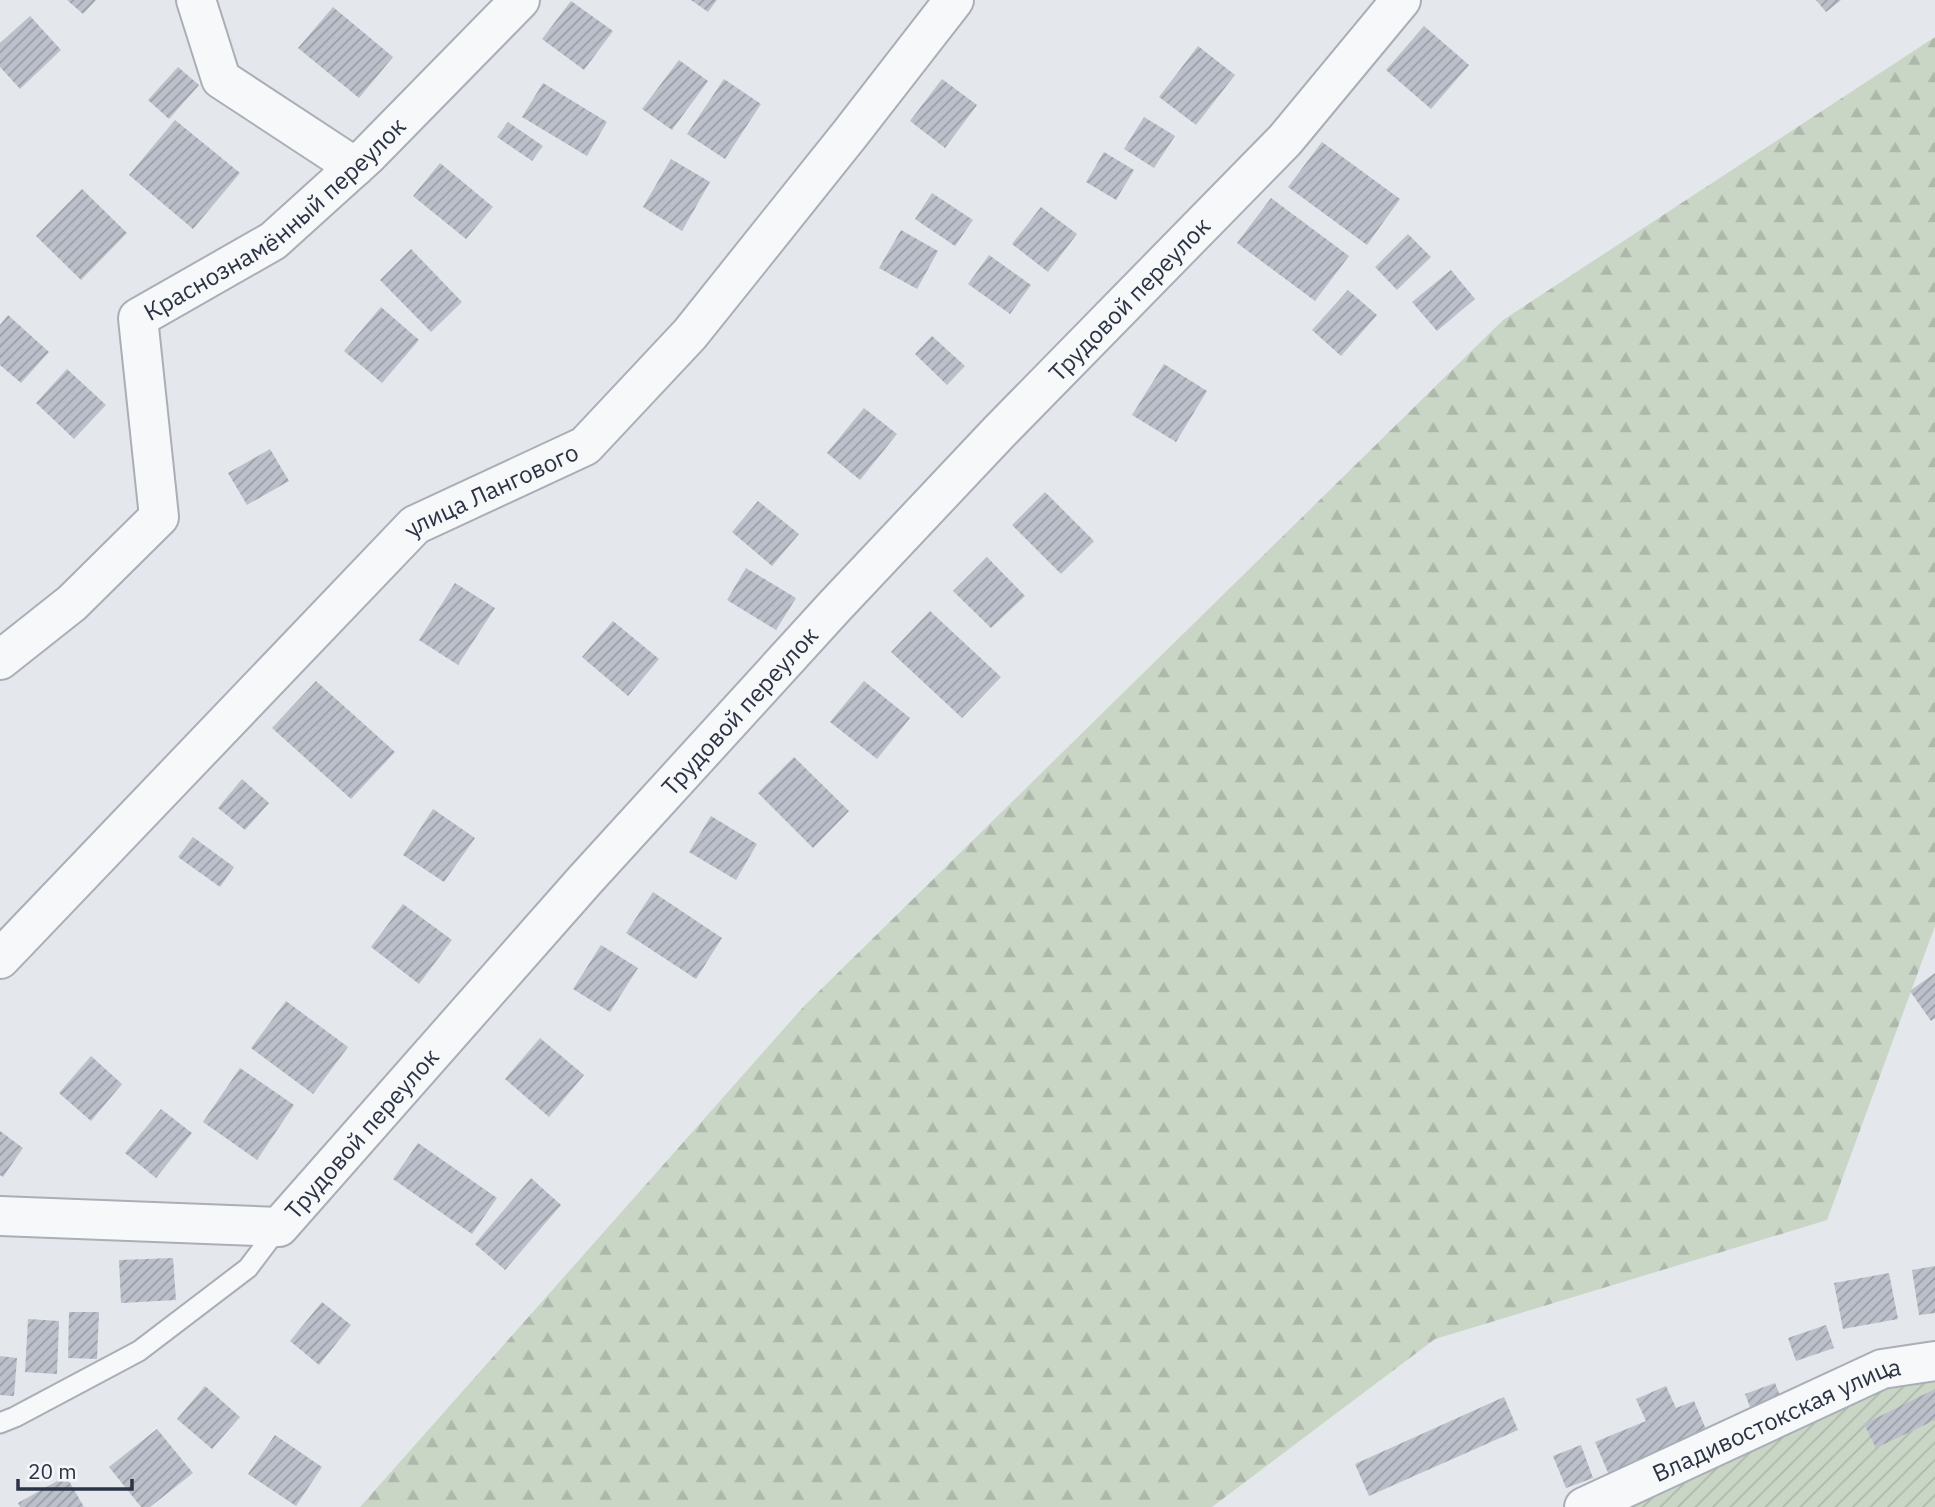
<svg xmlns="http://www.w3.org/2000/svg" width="1935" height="1507" viewBox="0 0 1935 1507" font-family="'IBM Plex Sans',sans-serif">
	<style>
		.forest { fill: url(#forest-firs) }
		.garden { fill: url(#garden-furrows) }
		.building { fill: url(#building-hatch) }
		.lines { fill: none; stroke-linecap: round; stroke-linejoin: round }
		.service-casing { stroke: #a9aeb7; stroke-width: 23 }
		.minor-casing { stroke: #a9aeb7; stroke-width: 42 }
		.service { stroke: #f7f8fa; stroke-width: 19 }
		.minor { stroke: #f7f8fa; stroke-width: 38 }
		.labels { text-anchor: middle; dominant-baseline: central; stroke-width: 6; stroke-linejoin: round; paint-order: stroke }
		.street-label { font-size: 24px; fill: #2b3445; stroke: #f4f6f9 }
	</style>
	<defs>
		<pattern id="forest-firs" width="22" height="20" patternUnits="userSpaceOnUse" patternTransform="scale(1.75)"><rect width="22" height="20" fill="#c9d6c5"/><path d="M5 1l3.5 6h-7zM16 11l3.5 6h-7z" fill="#adb8ab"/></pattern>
		<pattern id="garden-furrows" width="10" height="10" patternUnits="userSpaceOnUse" patternTransform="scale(1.75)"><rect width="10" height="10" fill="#c9d6c5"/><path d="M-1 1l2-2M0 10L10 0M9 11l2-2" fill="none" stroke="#adb8ab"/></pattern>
		<pattern id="building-hatch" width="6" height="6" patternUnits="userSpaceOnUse" patternTransform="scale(1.75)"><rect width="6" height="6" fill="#bbc0ca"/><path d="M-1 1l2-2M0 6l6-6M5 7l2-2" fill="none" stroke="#989da6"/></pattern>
	</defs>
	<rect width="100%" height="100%" fill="#e4e7ec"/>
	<path class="forest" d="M1935 37V926L1827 1220 1435 1339 1212 1507H360L805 1005 1503 320Z"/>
	<path class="garden" d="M1935 1361V1507H1584Z"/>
	<path class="building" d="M67 0H96L83 14Z
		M691 0H717L708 12Z
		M1816 0H1841L1826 12Z
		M571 1 613 31 584 70 542 39Z
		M333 7 393 57 359 98 298 48Z
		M30 16 61 50 20 89 0 67V43Z
		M1424 26 1469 65 1431 109 1386 70Z
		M1198 46 1235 75 1196 125 1159 97Z
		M679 60 708 81 672 130 642 109Z
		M178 67 199 85 169 119 148 100Z
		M724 79 761 104 725 159 687 134Z
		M942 79 977 105 945 148 910 121Z
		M543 83 607 122 587 156 522 117Z
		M1144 117 1175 136 1154 168 1124 149Z
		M175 120 240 173 193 229 129 175Z
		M508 122 543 146 532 161 497 137Z
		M1322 142 1400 199 1367 245 1288 187Z
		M1104 152 1134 170 1116 200 1086 182Z
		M671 159 710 182 682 231 643 207Z
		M440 163 493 207 466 239 413 196Z
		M82 189 127 233 81 280 36 236Z
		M932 193 973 220 955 246 915 219Z
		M1271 198 1349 256 1315 301 1237 243Z
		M1041 207 1077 234 1048 272 1012 244Z
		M901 230 938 251 917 289 879 268Z
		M1408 234 1431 257 1397 290 1375 267Z
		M411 249 462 302 431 332 380 280Z
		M989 255 1031 285 1010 314 968 284Z
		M1451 270 1475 299 1437 331 1412 302Z
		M1348 290 1377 315 1341 356 1312 330Z
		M381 307 419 340 382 383 344 351Z
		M8 315 49 352 21 383 0 365V325Z
		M932 336 965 366 947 385 915 354Z
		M1164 364 1207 391 1176 442 1132 415Z
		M67 369 106 405 74 439 36 403Z
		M864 408 897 434 860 480 827 453Z
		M270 449 289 481 247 505 228 473Z
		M1045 492 1094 541 1061 574 1012 525Z
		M758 501 799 534 772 566 732 532Z
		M987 557 1025 596 991 628 953 591Z
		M746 568 796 598 776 630 727 600Z
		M455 583 495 608 458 665 419 640Z
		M930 611 1001 677 962 718 891 652Z
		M613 621 659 659 628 696 582 657Z
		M316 681 395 752 351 799 272 728Z
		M864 681 910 718 877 759 830 722Z
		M794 757 849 811 813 848 758 793Z
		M242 779 269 803 245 830 218 808Z
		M433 809 475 838 444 882 403 855Z
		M711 816 757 844 736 880 689 852Z
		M193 837 234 867 220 887 178 857Z
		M653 892 722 938 696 979 626 933Z
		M403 904 452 940 419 984 371 947Z
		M601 945 638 968 610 1012 573 989Z
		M1935 973V1018L1931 1021 1910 991Z
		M286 1001 348 1047 313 1094 251 1048Z
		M540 1038 584 1075 549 1117 505 1079Z
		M91 1056 122 1084 91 1121 59 1093Z
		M240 1068 294 1105 257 1160 203 1122Z
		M161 1109 192 1133 156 1178 125 1153Z
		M0 1131 23 1148 3 1177 0 1175Z
		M418 1143 497 1198 472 1234 393 1179Z
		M531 1178 561 1205 505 1270 475 1244Z
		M173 1258 176 1300 121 1303 119 1260Z
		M1935 1266V1313L1919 1315 1912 1270Z
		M1889 1273 1898 1319 1843 1329 1834 1283Z
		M322 1302 351 1325 319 1365 290 1341Z
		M69 1312H99L97 1359 68 1358Z
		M28 1319 59 1321 57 1374 25 1372Z
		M1826 1325 1834 1348 1796 1361 1788 1338Z
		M0 1356 17 1358 14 1396 0 1395Z
		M1775 1383 1783 1403 1753 1415 1745 1394Z
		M205 1386 240 1417 212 1449 177 1419Z
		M1666 1386 1676 1408 1694 1401 1708 1434 1609 1475 1595 1442 1646 1421 1636 1399Z
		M1935 1389V1420L1876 1448 1864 1424Z
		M1504 1397 1518 1430 1369 1496 1355 1464Z
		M157 1429 193 1473 150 1507H141L109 1467Z
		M275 1435 322 1467 296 1506 248 1474Z
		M1581 1445 1593 1478 1566 1488 1553 1456Z
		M66 1476 84 1507H20L18 1503Z"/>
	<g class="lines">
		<defs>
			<path id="service" d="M0 1423 15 1417 139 1351 248 1268 279 1227"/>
			<g id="minor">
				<path d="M196 0 221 79 355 167"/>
				<path id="s1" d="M0 660 72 603 159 517 138 318 273 241 367 156 520 0"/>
				<path id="s2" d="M0 959 415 525 585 446 690 334 850 134 954 0"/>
				<path id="s3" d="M0 1216 279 1227 585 880 835 606 999 432 1285 140 1401 0"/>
				<path id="s4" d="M1584 1507 1882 1369 1935 1361"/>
			</g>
		</defs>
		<use href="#service" class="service-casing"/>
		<use href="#minor" class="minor-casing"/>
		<use href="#service" class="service"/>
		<use href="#minor" class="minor"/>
	</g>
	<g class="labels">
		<g class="street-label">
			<text stroke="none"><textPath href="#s1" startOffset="584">Краснознамённый переулок</textPath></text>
			<text stroke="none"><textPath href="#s3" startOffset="1538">Трудовой переулок</textPath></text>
			<text stroke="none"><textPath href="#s2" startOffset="684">улица Лангового</textPath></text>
			<text stroke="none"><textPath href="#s3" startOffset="971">Трудовой переулок</textPath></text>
			<text stroke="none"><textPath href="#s3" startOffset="404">Трудовой переулок</textPath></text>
			<text stroke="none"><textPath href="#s4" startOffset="212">Владивостокская улица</textPath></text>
		</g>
	</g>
	<path d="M18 1479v10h114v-10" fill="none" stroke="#2b3445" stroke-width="3.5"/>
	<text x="28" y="1479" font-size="21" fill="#2b3445" stroke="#f4f6f9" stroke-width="5" paint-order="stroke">20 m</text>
</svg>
